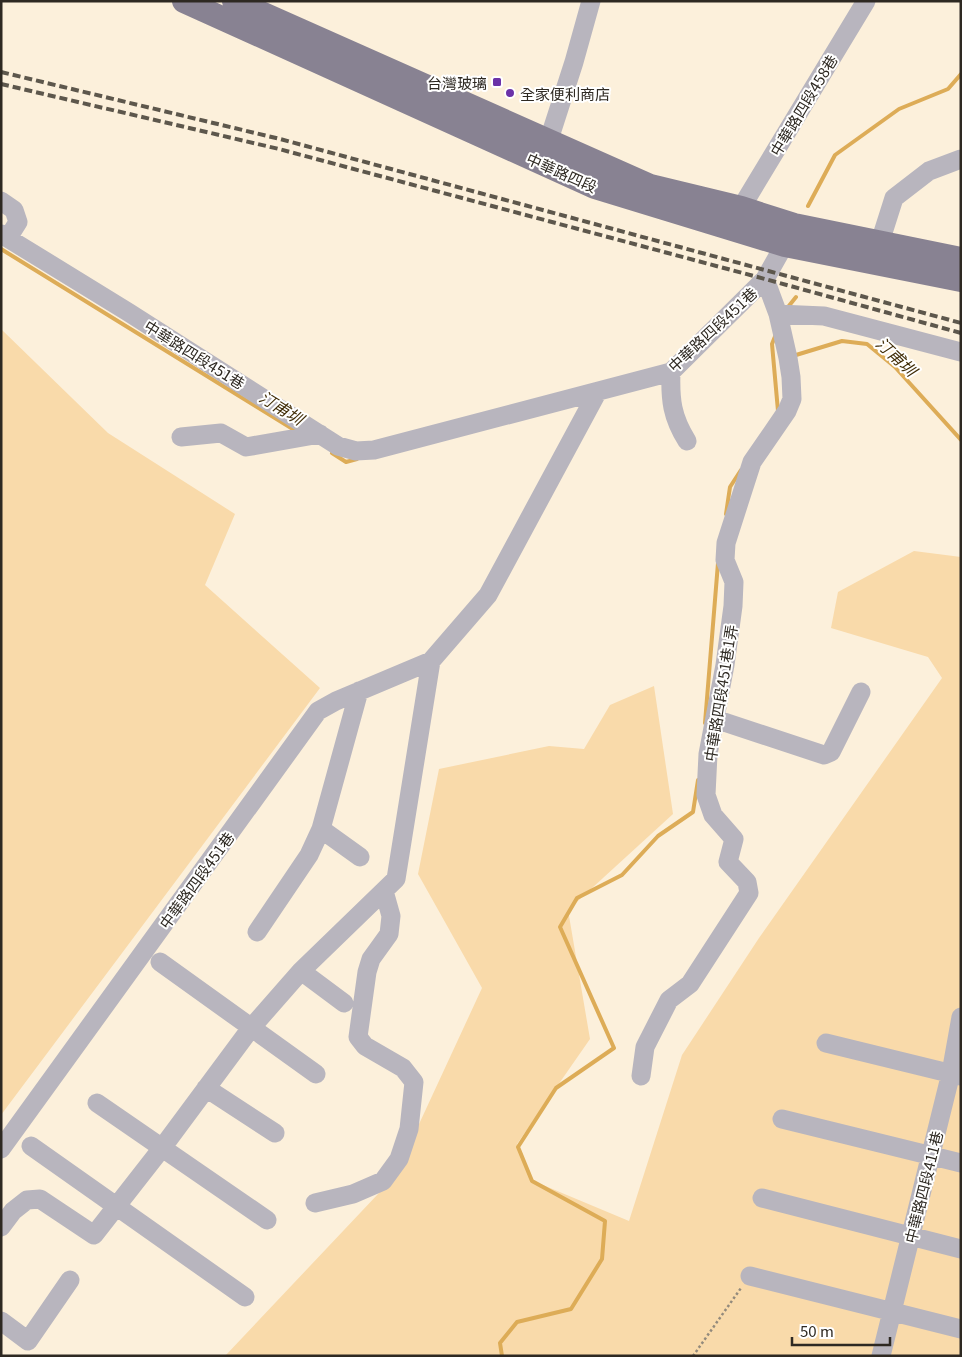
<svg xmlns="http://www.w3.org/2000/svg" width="962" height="1357" viewBox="0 0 962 1357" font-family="Georgia,'Noto Sans TC',serif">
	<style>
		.green { fill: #f9daaa }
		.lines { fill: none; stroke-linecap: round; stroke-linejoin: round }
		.stream { stroke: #ddac57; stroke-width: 4 }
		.path { stroke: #938a7c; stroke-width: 2.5; stroke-dasharray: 2.5 2.5; stroke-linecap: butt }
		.minor { stroke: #b8b5be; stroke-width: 19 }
		.major { stroke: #888292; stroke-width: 24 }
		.rail { stroke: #5d574c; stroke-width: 4; stroke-dasharray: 8 4; stroke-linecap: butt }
		.poi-dot { fill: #6b32a8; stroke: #fff; stroke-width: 2 }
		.labels { text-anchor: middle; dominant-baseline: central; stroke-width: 4; stroke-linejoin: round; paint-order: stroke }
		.poi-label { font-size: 15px; fill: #2e2922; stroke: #fff; text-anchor: end }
		.street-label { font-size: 15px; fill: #2e2922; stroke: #fff }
		.water-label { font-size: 16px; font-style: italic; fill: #412d07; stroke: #fff }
	</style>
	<rect width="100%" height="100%" fill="#fcf0db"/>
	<path class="green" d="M1 329 108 433 235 514 205 585 320 688 1 1115Z
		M914 551 961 557V1356H225L395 1176 482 988 418 874 439 769 549 746 584 749 610 705 654 686 673 814 568 910 590 1039 517 1144 531 1180 629 1221 682 1055 759 938 942 678 928 657 831 628 838 592Z"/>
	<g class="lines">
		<path class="stream" d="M808 206 835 155 899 109 948 89 961 74
			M1 249 296 431
			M788 307 796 297
			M776 334 772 344 778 411
			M796 355 842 341 867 344 895 367 961 440
			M332 453 346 462 357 459
			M726 514 730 487 741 470
			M705 723 718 563
			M502 1356 500 1343 517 1322 571 1309 602 1259 605 1221 532 1181 518 1147 556 1088 614 1048 560 927 577 898 622 875 658 836 693 812 698 780"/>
		<path class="path" d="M693 1356 741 1288"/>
		<path class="minor" d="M545 152 574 62 591 1
			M1 201 14 210 18 222 8 238
			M741 208 866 1
			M1 234 128 312 338 446 356 451 374 450 671 372 765 279 791 233
			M878 256 880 242 894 198 929 171 961 159
			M778 314 824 316 961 352
			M671 372C670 400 672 417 687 441
			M181 437 221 433 246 447 320 434
			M715 719 824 755 831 752 861 692
			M321 829 360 857
			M257 932 309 855 321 829 359 691
			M160 962 316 1074
			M301 971 344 1003
			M826 1043 961 1076
			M641 1076 645 1047 669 1000 690 984 749 893 747 882 728 862 734 839 713 815 706 795 708 754 725 665 733 606 734 582 725 560 726 543 752 462 787 411 792 399 791 377 788 358 778 314 765 279
			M206 1088 275 1133
			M97 1103 267 1220
			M782 1119 961 1163
			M31 1146 245 1297
			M1 1149 318 711 336 701 431 661
			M762 1198 961 1249
			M315 1203 353 1194 383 1181 399 1159 409 1129 414 1082 403 1068 365 1046 358 1037 367 972 371 959 389 934 391 916 384 891
			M1 1227 13 1211 27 1200 40 1199 94 1235 162 1148 251 1028 301 971 396 879 431 661 488 595 598 391
			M750 1276 961 1329
			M1 1321 28 1341 70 1280
			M881 1356 951 1073 961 1017"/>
		<path class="major" d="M184 1 595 187 785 245 961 280
			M234 1 650 186 741 208 794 225 961 259"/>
		<path class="rail" d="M1 72 280 139 961 323
			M1 84 279 149 765 279 961 333"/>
	</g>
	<g class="poi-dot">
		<rect x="492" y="77" width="10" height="10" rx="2.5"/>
		<circle cx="510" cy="93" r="5"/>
	</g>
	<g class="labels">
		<g class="poi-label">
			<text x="487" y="82">台灣玻璃</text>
			<text x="520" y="93" text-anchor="start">全家便利商店</text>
		</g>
		<g class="street-label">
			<text transform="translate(803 105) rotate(-59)">中華路四段458巷</text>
			<text transform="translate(562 172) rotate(24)">中華路四段</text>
			<text transform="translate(712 329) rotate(-43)">中華路四段451巷</text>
			<text transform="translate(195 354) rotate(32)">中華路四段451巷</text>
			<text transform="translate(720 693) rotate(-81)">中華路四段451巷1弄</text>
			<text transform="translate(196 880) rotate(-54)">中華路四段451巷</text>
			<text transform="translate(923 1187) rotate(-76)">中華路四段411巷</text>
		</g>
		<g class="water-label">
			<text transform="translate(897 356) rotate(43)">汀甫圳</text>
			<text transform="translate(282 407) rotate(32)">汀甫圳</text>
		</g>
	</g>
	<rect width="962" height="1357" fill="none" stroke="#2e2922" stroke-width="5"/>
	<path d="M792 1337v8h98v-8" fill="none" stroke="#2e2922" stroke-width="2.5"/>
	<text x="800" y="1337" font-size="15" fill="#2e2922" stroke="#ffffff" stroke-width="4" paint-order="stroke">50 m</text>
</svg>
